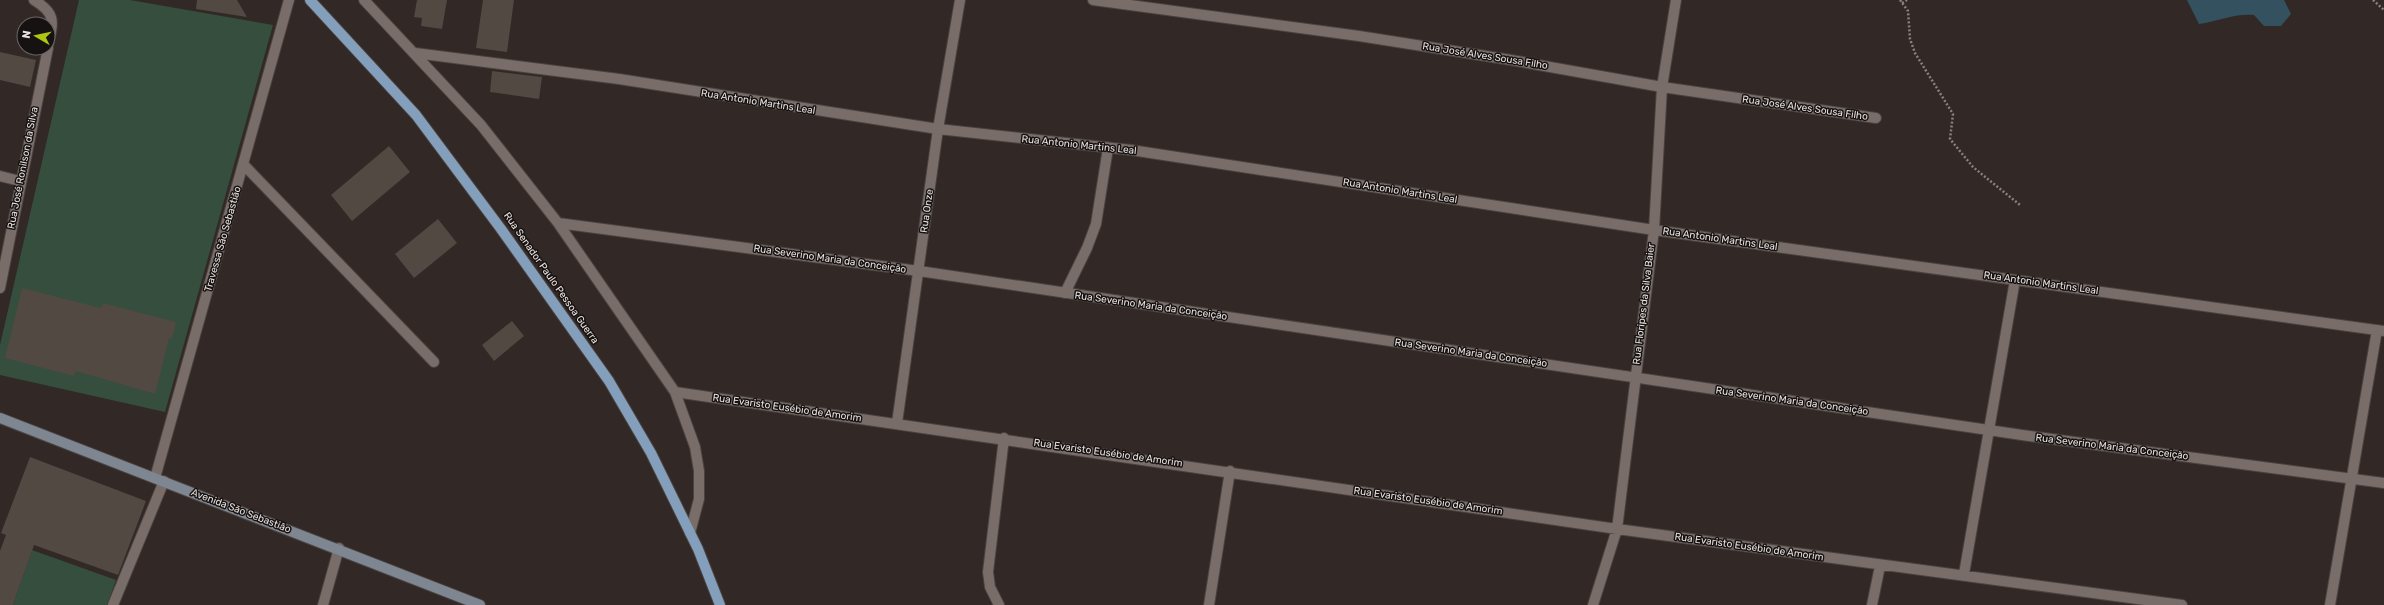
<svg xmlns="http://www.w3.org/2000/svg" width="2384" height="605" viewBox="0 0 2384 605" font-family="Rubik,sans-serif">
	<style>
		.green { fill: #354e3e }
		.water { fill: #34515f }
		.building { fill: #514942 }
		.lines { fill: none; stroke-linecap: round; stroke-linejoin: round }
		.street-casing { stroke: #4b4340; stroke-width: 12 }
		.secondary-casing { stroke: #4b4340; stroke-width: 12 }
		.primary-casing { stroke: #4b4340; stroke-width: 12 }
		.path { stroke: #8a817f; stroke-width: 2.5; stroke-dasharray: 2 2; stroke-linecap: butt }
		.street { stroke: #786d69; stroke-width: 10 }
		.secondary { stroke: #7e8692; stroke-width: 10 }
		.primary { stroke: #849fbb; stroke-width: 10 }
		.labels { text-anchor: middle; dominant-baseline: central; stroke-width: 3; stroke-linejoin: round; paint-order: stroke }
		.street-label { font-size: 10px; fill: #e9e2e0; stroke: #161211 }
	</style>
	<rect width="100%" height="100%" fill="#322825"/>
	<path class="green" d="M79 0H130L273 25 165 412 0 375V345Z
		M32 550 116 580 107 605H13Z"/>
	<path class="water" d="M2187 0H2284L2291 14 2281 26H2264L2254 15C2236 13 2218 21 2199 24Z"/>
	<path class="building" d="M197 0H237L247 17 196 9Z
		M417 0H447L442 29 421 26 422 18 414 17Z
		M483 0H514L507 52 476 48Z
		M0 52 36 60 30 87 0 80Z
		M492 71 542 77 539 99 490 92Z
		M389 146 410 172 352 221 331 195Z
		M438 219 457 243 414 278 395 254Z
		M22 288 101 308 103 303 176 322 172 339 169 338 155 394 76 371 74 376 5 358Z
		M512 321 524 336 494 361 482 345Z
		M30 457 146 501 118 575 34 545 13 605H0V551L6 535 1 533Z"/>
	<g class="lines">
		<defs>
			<path id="street" d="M34 0C57 14 53 22 48 46
				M364 0 481 125 558 223 675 392 695 447 699 471V499L690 533
				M1093 0 1359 36 1511 60 1662 87 1876 118
				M415 53 619 79 938 129 1131 150 1654 230 2384 331
				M244 165 434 362
				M0 176 20 181
				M558 223 919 271 2022 435 2384 483
				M0 288 48 48
				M1065 293 1087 248 1096 224 1108 148
				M675 392 1617 529 2182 605
				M897 423 938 129 960 0
				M155 478 289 0
				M1964 574 2015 280
				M113 605 164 481
				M323 605 339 548
				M999 605 990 587 988 572 1004 438
				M1209 605 1230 471
				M1593 605 1617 529 1654 230 1662 87 1676 0
				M1872 605 1880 566
				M2330 605 2377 330"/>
			<path id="secondary" d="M0 418 480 605"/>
			<path id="primary" d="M310 0 416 115 501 229 609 381 651 453 698 549 720 605"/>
		</defs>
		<use href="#street" class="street-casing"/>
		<use href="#secondary" class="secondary-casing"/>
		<use href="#primary" class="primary-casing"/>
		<path class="path" d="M1900 0 1908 11 1910 39 1915 53 1953 114 1950 139 1973 167 2020 205
			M2373 0 2384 10
			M1902 3 1907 0"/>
		<use href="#street" class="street"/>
		<use href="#secondary" class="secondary"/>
		<use href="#primary" class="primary"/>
	</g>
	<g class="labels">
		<g class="street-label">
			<text transform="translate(1485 56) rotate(9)">Rua José Alves Sousa Filho</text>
			<text transform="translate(758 102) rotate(9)">Rua Antonio Martins Leal</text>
			<text transform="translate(1805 108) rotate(8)">Rua José Alves Sousa Filho</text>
			<text transform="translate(1079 145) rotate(6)">Rua Antonio Martins Leal</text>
			<text transform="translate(23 168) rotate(-79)">Rua José Ronilson da Silva</text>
			<text transform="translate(1400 191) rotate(9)">Rua Antonio Martins Leal</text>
			<text transform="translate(927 211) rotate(-82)">Rua Onze</text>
			<text transform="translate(223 239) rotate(-74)">Travessa São Sebastião</text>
			<text transform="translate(1720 239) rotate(8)">Rua Antonio Martins Leal</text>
			<text transform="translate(830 259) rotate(8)">Rua Severino Maria da Conceição</text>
			<text transform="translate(551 278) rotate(55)">Rua Senador Paulo Pessoa Guerra</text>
			<text transform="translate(2041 283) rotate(8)">Rua Antonio Martins Leal</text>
			<text transform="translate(1644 304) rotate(-83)">Rua Floripes da Silva Baier</text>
			<text transform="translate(1151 306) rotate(8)">Rua Severino Maria da Conceição</text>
			<text transform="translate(1471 353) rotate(8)">Rua Severino Maria da Conceição</text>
			<text transform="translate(1792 401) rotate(8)">Rua Severino Maria da Conceição</text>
			<text transform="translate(787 408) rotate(8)">Rua Evaristo Eusébio de Amorim</text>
			<text transform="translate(2112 447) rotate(7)">Rua Severino Maria da Conceição</text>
			<text transform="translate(1108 453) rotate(8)">Rua Evaristo Eusébio de Amorim</text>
			<text transform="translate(1428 501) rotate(8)">Rua Evaristo Eusébio de Amorim</text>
			<text transform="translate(241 511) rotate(21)">Avenida São Sebastião</text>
			<text transform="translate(1749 547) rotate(8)">Rua Evaristo Eusébio de Amorim</text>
		</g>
	</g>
	<g transform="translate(36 36) rotate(279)"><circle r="19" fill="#161211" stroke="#6a6564"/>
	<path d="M0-3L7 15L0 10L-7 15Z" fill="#acc611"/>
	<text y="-6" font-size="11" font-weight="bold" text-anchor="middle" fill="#e9e2e0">N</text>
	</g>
</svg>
